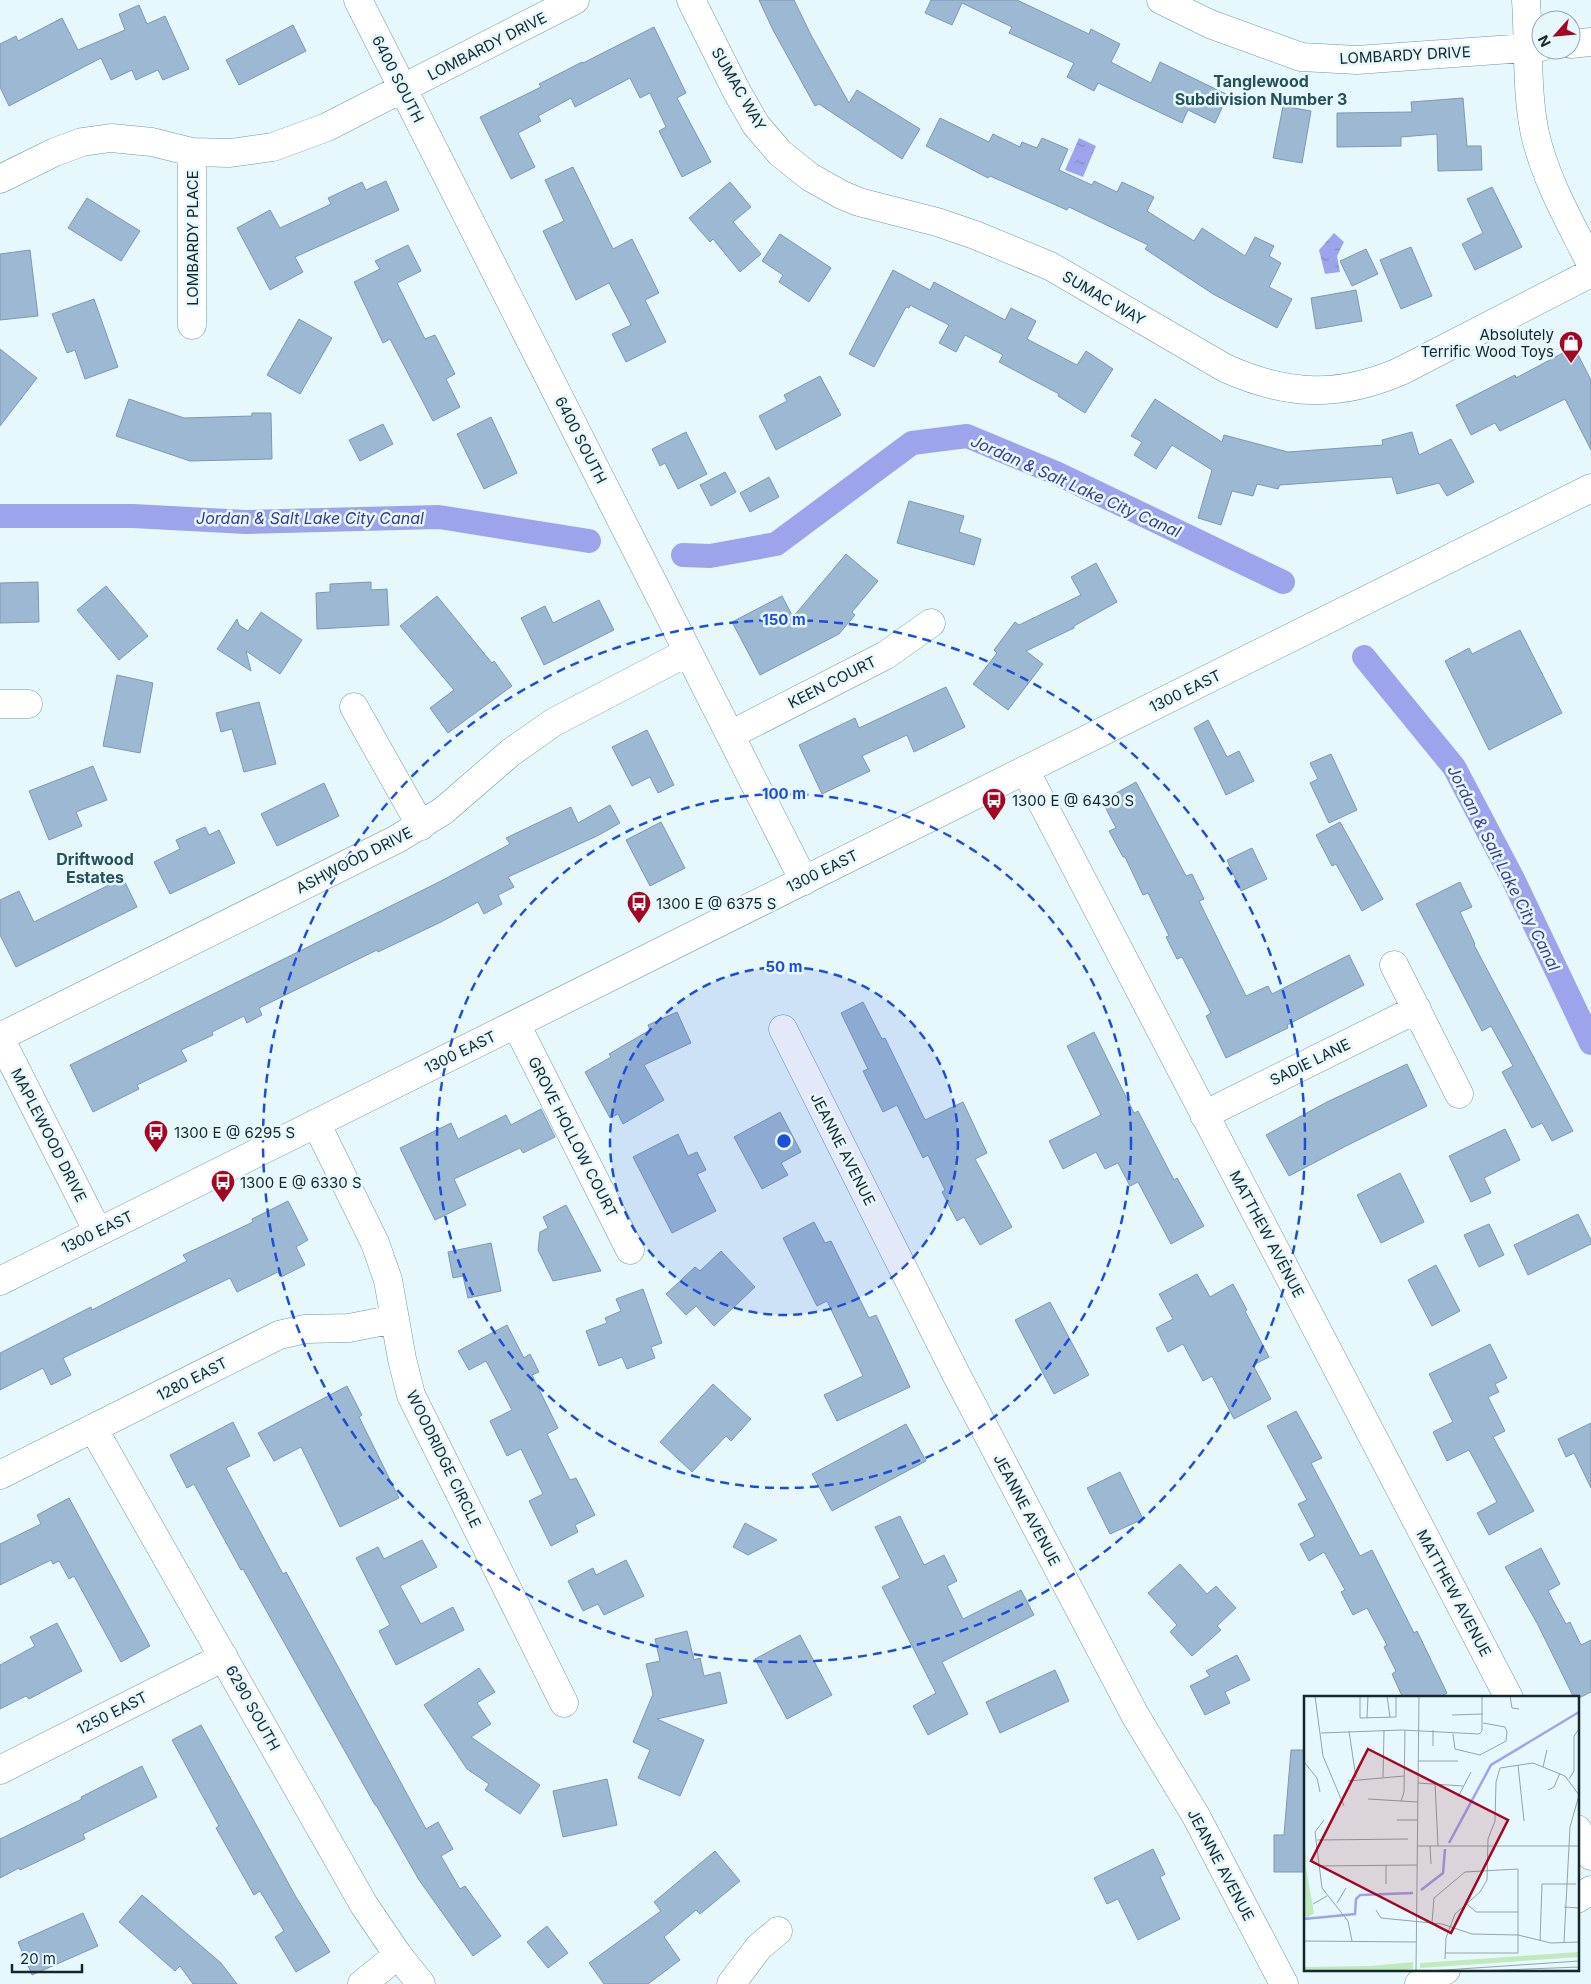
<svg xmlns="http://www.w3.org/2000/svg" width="1591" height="1984" viewBox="0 0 1591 1984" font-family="Inter,sans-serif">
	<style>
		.water { fill: url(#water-ripples) }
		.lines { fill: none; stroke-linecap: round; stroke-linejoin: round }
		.canal { stroke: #9ea4eb; stroke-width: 24 }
		.building { fill: #9cb8d2; stroke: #7d98b1 }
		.minor-casing { stroke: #6d98a1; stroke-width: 29 }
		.major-casing { stroke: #6d98a1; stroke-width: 29 }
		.minor { stroke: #fff; stroke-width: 28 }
		.major { stroke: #fff; stroke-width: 28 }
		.ring { fill: none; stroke: #1d4ed8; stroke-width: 2.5; stroke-dasharray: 9 6 }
		.labels { text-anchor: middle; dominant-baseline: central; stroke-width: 5; stroke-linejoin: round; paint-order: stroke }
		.street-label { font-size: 15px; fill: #15272b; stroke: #e6f8fc }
		.poi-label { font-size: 15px; fill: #15272b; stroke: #e6f8fc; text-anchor: start }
		.neighbourhood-label { font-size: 16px; font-weight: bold; fill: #275159; stroke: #e6f8fc }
		.water-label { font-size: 16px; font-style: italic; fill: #3d3a8d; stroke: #e6f8fc }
		.inset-river { fill: none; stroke: #9ea4eb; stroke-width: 2.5 }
		.inset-road { fill: none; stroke: #92a4a8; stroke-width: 1 }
		.view { fill: #a30623; fill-opacity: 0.15; stroke: #a30623; stroke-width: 2.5 }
		.inset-edge { fill: none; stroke: #15272b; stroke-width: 2.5 }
		.centre { fill: #1d4ed8; stroke: #e6f8fc; stroke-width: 2.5 }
		.ring-label { font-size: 15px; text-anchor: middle; font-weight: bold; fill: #1d4ed8; stroke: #e6f8fc; stroke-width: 5; stroke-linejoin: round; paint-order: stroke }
	</style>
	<defs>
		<pattern id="water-ripples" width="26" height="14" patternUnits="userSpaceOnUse" patternTransform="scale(1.25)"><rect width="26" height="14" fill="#9ea4eb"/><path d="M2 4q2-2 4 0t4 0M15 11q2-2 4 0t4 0" fill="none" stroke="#8086bf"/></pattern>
	</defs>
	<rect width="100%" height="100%" fill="#e6f8fc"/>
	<path class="water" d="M1079 138 1096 146 1083 177 1065 170Z
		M1334 233 1344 242 1337 256 1340 272 1325 274 1319 250Z"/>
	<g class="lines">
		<path class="canal" d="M0 516H133L246 522 439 517 589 541
			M683 555 710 556 776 544 912 443 967 436 1056 473 1283 582
			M1364 657 1454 767 1513 879 1591 1043"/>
	</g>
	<path class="building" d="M759 0H794L811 35 849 103 857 90 920 129 902 159 819 104 815 106 773 30Z
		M931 0H1017L1089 34 1091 29 1120 44 1111 62 1151 83 1160 62 1228 95 1215 123 1188 110 1182 123 1098 83 1094 91 1067 77 1074 63 1009 33 1012 27 962 3 952 25 925 13Z
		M139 5 147 24 165 16 189 69 163 80 158 70 136 80 132 70 111 80 101 58 9 106 0 87V44L16 36 18 41 62 18 78 50 125 30 119 14Z
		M293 25 306 51 239 85 226 60Z
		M654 27 686 93 677 98 711 162 682 177 659 131 666 127 650 93 640 98 630 78 575 107 571 98 538 116 541 121 518 133 535 167 511 179 480 117 541 87 539 84 582 62 583 63Z
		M1463 98 1467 146H1481L1482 170 1438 171 1437 134 1401 137V146L1337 147V113L1412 112 1411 102Z
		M1283 106 1311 111 1302 163 1273 158Z
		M940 118 989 142 993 134 1020 147 1022 142 1037 148 1042 138 1068 149 1059 170 1092 185 1094 181 1117 192 1122 182 1154 197 1147 211 1194 241 1202 228 1245 256 1255 237 1274 246 1269 256 1281 263 1269 287 1292 299 1277 328 1213 294 1145 249 1148 245 1069 207 1067 210 990 176 988 178 926 146Z
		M573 167 613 249 632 239 659 293 645 300 666 342 626 362 612 334 631 325 609 283 576 300 543 231 564 221 545 180Z
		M386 181 399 210 295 257 303 272 270 290 237 228 270 210 280 228 331 204 328 198 362 182 366 190Z
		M730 182 751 207 733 222 761 254 740 272 713 239 710 242 689 218Z
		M1492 187 1522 247 1475 270 1462 244 1483 233 1467 199Z
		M87 198 140 231 121 261 68 228Z
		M780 234 831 268 809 302 779 282 783 275 762 261Z
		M408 245 421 271 397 283 425 339 435 335 455 374 446 379 460 407 433 421 390 339 383 343 354 282 380 269 375 261Z
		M1411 247 1432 296 1401 309 1380 260Z
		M1366 249 1378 274 1352 286 1340 261Z
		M30 250 38 316 0 320V254Z
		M893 270 930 290 934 282 1005 320 1011 308 1036 321 1027 339 1077 365 1086 351 1113 369 1085 413 1058 396 1059 394 999 362 1003 355 965 335 956 352 939 343 949 325 910 305 909 308 906 307 874 367 849 354Z
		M1356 290 1362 321 1316 329 1311 298Z
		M94 299 118 367 85 379 75 350 67 353 52 314Z
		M299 319 332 338 300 394 267 375Z
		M1574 347 1591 380V450L1565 399 1500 431 1495 423 1471 435 1456 405 1515 375 1516 378Z
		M0 349 37 378 0 426Z
		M820 376 841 415 776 450 759 416 787 401 784 395Z
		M129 399 184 418 252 416V413H271L272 459 190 461 116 436Z
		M1155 399 1222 442 1224 435 1288 452 1383 445 1382 440 1412 432 1419 455 1451 439 1474 482 1447 496 1439 483 1397 494 1392 477 1280 485 1278 489 1257 484 1253 496 1232 491 1221 525 1198 518 1212 470 1172 445 1156 469 1134 455 1142 442 1131 436Z
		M491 417 517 473 484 489 457 434Z
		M383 424 393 444 360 461 349 440Z
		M686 432 707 474 678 489 665 463 660 466 652 449Z
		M725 472 736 492 711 506 700 485Z
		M769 477 779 497 750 512 740 493Z
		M909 501 964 516 959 532 981 539 974 565 897 543Z
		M846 554 878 581 852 612 855 615 839 634 760 675 732 622 782 596 793 617Z
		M1096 563 1117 602 1074 626V628L1026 651 1043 664 1008 710 973 684 997 653 994 650 1015 622 1019 625 1081 595 1071 577Z
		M38 582 39 622 0 623V583Z
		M371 582V590L387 589 389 625 317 629 316 593 330 592V584Z
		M106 586 148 636 119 660 77 610Z
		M437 596 492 663 494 661 512 686 448 733 430 708 454 690 400 626Z
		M599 600 614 630 544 665 521 618 545 606 553 623Z
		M261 612 302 640 280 674 246 651 251 671 217 649 237 619 239 625 248 631Z
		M1520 630 1562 713 1489 750 1445 661 1469 648 1472 654Z
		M117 675 153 683 140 753 103 746Z
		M946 687 965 727 914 752 907 735 862 756 870 771 822 794 799 745 855 718 859 728Z
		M259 702 276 764 244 772 232 729 221 732 216 713Z
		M1208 720 1227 757 1239 751 1254 781 1226 795 1194 728Z
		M647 730 674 785 658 793 650 777 632 786 612 747Z
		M1331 754 1357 810 1329 823 1310 783 1318 779 1310 763Z
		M93 766 107 800 76 812 82 826 49 840 29 791Z
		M1136 782 1186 876 1192 874 1204 899 1199 901 1246 996 1268 986 1272 994 1349 955 1364 985 1287 1025 1288 1028 1226 1058 1206 1016 1211 1013 1182 957 1177 959 1166 937 1169 936 1148 893 1143 895 1125 857H1123L1109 831 1116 828 1102 801Z
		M324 783 339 816 277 846 261 814Z
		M610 805 620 823 599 835 508 877 514 887 498 895 502 904 484 914 478 902 441 922 378 952 377 950 259 1008 262 1015 247 1023 244 1016 212 1032 213 1035 181 1050 187 1061 137 1085 139 1089 93 1112 70 1065 439 882 510 844 506 838 571 807 578 823Z
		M661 822 685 868 650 886 626 840Z
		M1340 822 1383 899 1362 911 1336 864 1332 866 1316 835Z
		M205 827 209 835 219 830 235 863 170 894 154 862 180 849 176 840Z
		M1252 848 1267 879 1241 891 1227 860Z
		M123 878 137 907 16 967 0 935V900L19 891 34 922Z
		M1460 882 1472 907 1460 912 1475 944 1474 945 1573 1131 1552 1141 1542 1123 1532 1128 1502 1072 1513 1066 1491 1026 1482 1031 1416 904Z
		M863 1002 882 1039 885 1038 925 1120 963 1102 987 1153 975 1159 1012 1227 980 1245 964 1217 957 1221 942 1192 945 1190 928 1155 923 1158 897 1105 883 1112 863 1071 868 1069 841 1013Z
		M677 1012 691 1043 644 1065 664 1100 623 1124 618 1114 610 1118 585 1072 611 1057 609 1054 650 1030 648 1025Z
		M1094 1032 1134 1113 1138 1111 1174 1180 1177 1178 1204 1226 1171 1244 1138 1182 1130 1186 1118 1163 1105 1169 1096 1152 1063 1169 1049 1141 1101 1115 1067 1046Z
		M1407 1064 1427 1106 1346 1146 1289 1176 1266 1135 1327 1102Z
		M541 1109 555 1137 523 1153 520 1148 454 1179 466 1205 435 1220 400 1148 451 1123 458 1139 506 1115 511 1125Z
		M780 1112 801 1152 781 1163 788 1175 762 1189 734 1137Z
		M1505 1129 1520 1160 1484 1178 1491 1193 1471 1202 1449 1156Z
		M678 1134 688 1156 697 1152 706 1170 697 1174 716 1211 672 1233 633 1157Z
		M1400 1173 1424 1222 1381 1243 1357 1195Z
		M288 1201 308 1240 296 1247 305 1265 281 1277 278 1272 237 1292 230 1278 63 1358 71 1375 51 1385 43 1368 0 1390V1353L91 1307 92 1310 187 1261 183 1255 253 1222 252 1219Z
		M566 1205 601 1271 553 1281 538 1250 540 1232 548 1228 543 1217Z
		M1578 1214 1591 1240V1244L1528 1275 1514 1245Z
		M814 1222 825 1243 831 1241 869 1318 876 1315 910 1387 837 1421 824 1395 863 1376 827 1301 817 1306 783 1238Z
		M1489 1224 1504 1255 1479 1267 1464 1235Z
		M491 1243 501 1291 468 1298 463 1276 453 1278 448 1252Z
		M721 1251 755 1287 714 1326 696 1306 686 1315 666 1294 695 1267 700 1271Z
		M1436 1265 1460 1311 1432 1326 1408 1280Z
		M1197 1274 1210 1297 1233 1284 1247 1310 1245 1311 1269 1357 1253 1365 1271 1399 1234 1419 1212 1376 1203 1381 1183 1344 1168 1352 1156 1328 1173 1319 1159 1294Z
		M643 1289 662 1343 651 1347 655 1358 627 1369 622 1357 599 1366 586 1331 607 1323 605 1318 621 1311 616 1299Z
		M1050 1302 1089 1375 1054 1394 1015 1320Z
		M507 1325 524 1358 530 1354 539 1372 532 1375 558 1428 547 1434 570 1480 576 1478 595 1515 575 1525 578 1532 551 1546 529 1501 543 1494 521 1449 507 1456 490 1421 512 1410 486 1361 469 1370 458 1351Z
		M1490 1344 1507 1378 1495 1384 1499 1392 1488 1397 1505 1431 1493 1437 1534 1511 1489 1535 1477 1513 1497 1502 1469 1450 1447 1461 1433 1432 1453 1422 1429 1374Z
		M713 1384 751 1419 731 1441 726 1436 692 1472 660 1442Z
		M347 1386 362 1415 359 1417 399 1498 340 1527 301 1447 274 1461 258 1433Z
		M1296 1411 1322 1458 1311 1463 1360 1556 1372 1550 1414 1633 1417 1631 1447 1693 1438 1698H1403L1392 1674 1396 1671 1384 1647 1387 1645 1367 1608 1353 1615 1341 1592 1345 1590 1324 1552 1309 1561 1300 1544 1315 1536 1298 1504 1307 1500 1267 1426Z
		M233 1422 250 1456 226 1468 283 1574 286 1572 330 1652 426 1829 438 1822 453 1849 441 1856 460 1889 465 1886 501 1936 473 1956 419 1880 376 1805H375L243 1569 241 1570 194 1484 187 1488 170 1455Z
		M1591 1423V1488L1574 1453 1566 1457 1558 1439Z
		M906 1424 926 1461 832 1511 812 1474Z
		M1120 1472 1143 1519 1110 1534 1087 1488Z
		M69 1498 150 1646 121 1662 74 1576 69 1579 59 1561 53 1564 51 1560 0 1585V1544L41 1524 37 1515Z
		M900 1516 924 1565 944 1555 957 1581 947 1586 963 1619 1021 1590 1034 1615 942 1662 968 1714 928 1735 913 1706 936 1693 882 1587 900 1578 875 1527Z
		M745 1523 777 1540 748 1555 733 1547Z
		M422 1540 437 1567 400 1586 421 1624 453 1607 464 1630 396 1665 379 1631 390 1625 356 1558 378 1547 384 1559Z
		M1541 1548 1560 1584 1548 1591 1566 1624 1570 1622 1581 1645 1591 1640V1692L1577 1699 1574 1698 1537 1623 1505 1567Z
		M626 1560 644 1596 604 1615 598 1604 583 1611 568 1581 593 1568 596 1575Z
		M1180 1564 1207 1594 1216 1586 1236 1608 1217 1626 1221 1630 1192 1656 1170 1632 1177 1625 1148 1593Z
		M57 1623 82 1671 29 1699 26 1696 0 1709V1665L35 1646 30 1637Z
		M687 1631 694 1660 700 1658 704 1676 720 1672 727 1703 657 1719 704 1740 680 1796 638 1778 650 1750 633 1742 653 1694 646 1664 660 1661 655 1639Z
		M800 1635 832 1695 787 1719 755 1659Z
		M1237 1655 1250 1680 1225 1692 1230 1703 1205 1715 1190 1686 1210 1676 1206 1671Z
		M479 1668 495 1692 477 1703 491 1724 471 1737 540 1785 520 1814 485 1790 489 1784 467 1769 424 1705Z
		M1055 1670 1069 1701 1000 1733 986 1702Z
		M201 1725 296 1897 330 1952 296 1972 275 1937 284 1931 260 1891 254 1895 216 1828 219 1826 172 1740Z
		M1291 1750H1305V1872H1274V1835H1284Z
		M142 1766 157 1797 83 1834 85 1839 20 1870 19 1868 0 1878V1839L82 1799 81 1797Z
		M607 1779 617 1825 563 1837 553 1791Z
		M1153 1849 1165 1874 1160 1877 1180 1919 1138 1940 1118 1899 1107 1904 1094 1878Z
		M715 1851 740 1881 700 1914 696 1910 664 1937 680 1960 648 1984H604L589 1963 661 1911 654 1902Z
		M142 1895 221 1963 237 1984H193L180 1966 175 1971 119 1922Z
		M83 1913 98 1946 32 1975 18 1942Z
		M547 1926 568 1953 548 1968 527 1942Z"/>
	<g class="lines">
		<defs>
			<path id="minor" d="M358 0 804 881
				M691 0 737 92 756 125 780 153 810 177 842 195 859 202 937 222 975 235 1050 266 1225 368C1287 396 1339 398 1401 371L1591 273
				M1161 0 1210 24 1301 57 1357 60 1541 47
				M1526 0C1529 44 1526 91 1535 134 1546 181 1570 222 1591 264
				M1571 44 1591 42
				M192 152V325
				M0 179 55 152 82 142 111 138 152 142 192 152 230 153 273 147 327 127 575 0
				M0 704H28
				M354 707 421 826
				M730 735 886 655 931 623
				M1025 770 1509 1698
				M1394 965 1459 1094
				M516 1024 630 1250
				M783 1029 956 1374 1135 1715 1196 1816 1284 1984
				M0 1037 397 839 443 811 510 753 554 722 688 652
				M0 1038 98 1232
				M1204 1115 1417 1009
				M316 1123 375 1243 388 1280 402 1359 411 1395 564 1703
				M93 1428 364 1905 398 1955 421 1984
				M0 1475 279 1335 305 1329 349 1328 395 1319
				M0 1770 224 1657
				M1577 1829 1591 1856
				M1577 1899 1591 1890
				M362 1984 398 1955
				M731 1984 759 1947 778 1931
				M1419 1984 1446 1970"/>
			<path id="major" d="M0 1281 1591 488"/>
		</defs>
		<use href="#minor" class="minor-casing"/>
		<use href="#major" class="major-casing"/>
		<use href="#minor" class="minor"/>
		<use href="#major" class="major"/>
	</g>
	<circle cx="784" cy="1141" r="174" fill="#1d4ed8" fill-opacity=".12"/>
	<g class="ring">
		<circle cx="784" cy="1141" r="174"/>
		<circle cx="784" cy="1141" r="347"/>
		<circle cx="784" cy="1141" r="521"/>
	</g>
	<defs>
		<symbol id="shop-pin" viewBox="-11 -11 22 30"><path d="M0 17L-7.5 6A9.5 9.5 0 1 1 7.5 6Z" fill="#a30623" stroke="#e6f8fc"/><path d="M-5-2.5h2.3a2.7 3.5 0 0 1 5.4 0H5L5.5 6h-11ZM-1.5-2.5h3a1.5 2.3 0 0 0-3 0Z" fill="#fff"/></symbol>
		<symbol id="bus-pin" viewBox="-11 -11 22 30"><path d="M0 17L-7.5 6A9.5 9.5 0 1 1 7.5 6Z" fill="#a30623" stroke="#e6f8fc"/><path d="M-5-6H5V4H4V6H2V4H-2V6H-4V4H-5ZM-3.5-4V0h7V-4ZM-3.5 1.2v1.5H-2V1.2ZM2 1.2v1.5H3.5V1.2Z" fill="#fff"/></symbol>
	</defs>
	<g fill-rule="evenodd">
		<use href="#shop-pin" x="1557" y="329" width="28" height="38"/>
		<use href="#bus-pin" x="980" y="786" width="28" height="38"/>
		<use href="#bus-pin" x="625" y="889" width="28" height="38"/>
		<use href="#bus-pin" x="142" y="1118" width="28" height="38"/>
		<use href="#bus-pin" x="209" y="1168" width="28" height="38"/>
	</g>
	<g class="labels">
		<g class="street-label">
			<text transform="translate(487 46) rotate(-27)">LOMBARDY DRIVE</text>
			<text transform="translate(1405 55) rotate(-3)">LOMBARDY DRIVE</text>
			<text transform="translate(398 79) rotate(63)">6400 SOUTH</text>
			<text transform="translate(739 89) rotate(60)">SUMAC WAY</text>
			<text transform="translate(192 238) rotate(-90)">LOMBARDY PLACE</text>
			<text transform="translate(1104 298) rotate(30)">SUMAC WAY</text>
			<text transform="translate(581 440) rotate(63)">6400 SOUTH</text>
			<text transform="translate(832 682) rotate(-27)">KEEN COURT</text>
			<text transform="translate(1185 691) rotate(-26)">1300 EAST</text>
			<text transform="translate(354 860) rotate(-27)">ASHWOOD DRIVE</text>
			<text transform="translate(822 871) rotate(-26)">1300 EAST</text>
			<text transform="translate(460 1052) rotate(-26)">1300 EAST</text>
			<text transform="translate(1310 1062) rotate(-26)">SADIE LANE</text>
			<text transform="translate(49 1135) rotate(63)">MAPLEWOOD DRIVE</text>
			<text transform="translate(573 1137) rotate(63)">GROVE HOLLOW COURT</text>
			<text transform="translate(843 1149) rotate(63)">JEANNE AVENUE</text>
			<text transform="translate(97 1232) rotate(-26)">1300 EAST</text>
			<text transform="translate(1267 1234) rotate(62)">MATTHEW AVENUE</text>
			<text transform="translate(192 1379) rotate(-27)">1280 EAST</text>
			<text transform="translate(444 1459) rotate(64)">WOODRIDGE CIRCLE</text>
			<text transform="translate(1027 1510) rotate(62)">JEANNE AVENUE</text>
			<text transform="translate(1454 1593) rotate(62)">MATTHEW AVENUE</text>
			<text transform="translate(253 1708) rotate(61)">6290 SOUTH</text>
			<text transform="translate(112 1713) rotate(-27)">1250 EAST</text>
			<text transform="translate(1221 1865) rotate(62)">JEANNE AVENUE</text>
		</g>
		<g class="poi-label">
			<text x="1554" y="334" text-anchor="end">Absolutely<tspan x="1554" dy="17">Terrific Wood Toys</tspan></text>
			<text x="1012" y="800">1300 E @ 6430 S</text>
			<text x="656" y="903">1300 E @ 6375 S</text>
			<text x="174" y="1132">1300 E @ 6295 S</text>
			<text x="240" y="1182">1300 E @ 6330 S</text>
		</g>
		<g class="neighbourhood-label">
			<text x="1261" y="81">Tanglewood<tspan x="1261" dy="18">Subdivision Number 3</tspan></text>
			<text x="95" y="859">Driftwood<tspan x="95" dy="18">Estates</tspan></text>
		</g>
		<g class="water-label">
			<text transform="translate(1076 486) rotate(24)">Jordan &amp; Salt Lake City Canal</text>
			<text x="310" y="518">Jordan &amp; Salt Lake City Canal</text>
			<text transform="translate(1504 868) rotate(63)">Jordan &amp; Salt Lake City Canal</text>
		</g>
	</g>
	<g transform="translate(1304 1696)">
		<rect width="275" height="275" fill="#e6f8fc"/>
		<path d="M0 131 2 172 10 217 0 224ZM275 256V261L116 272V267ZM109 266V273L94 275H1L0 271 67 270Z" fill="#c0e9bf"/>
		<path class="inset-river" d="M145 147 187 69 275 16M117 194 139 177 141 153M0 223 51 218 52 203 56 199 109 197"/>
		<path class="inset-road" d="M11 0 19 60 40 110M56 0V22L92 21V0M83 0 86 21M206 0 208 12 215 13M148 19 179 18M63 22 64 0M179 27 201 31 203 36M129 34V50M45 35 52 82M17 37 98 34 175 38 178 35V0M149 38 151 53 176 59 202 45 203 36M114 65H154M0 66 13 82 16 96M214 69 220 125M239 71 243 54M79 81 80 34M265 83 270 75V40L275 33M44 85 100 80M114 87 159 90M131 87 134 150M244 94 250 91 256 77M154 101 167 76M64 103 114 106M97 105 100 96 101 34M20 124 11 136 18 192 44 225 48 245M93 124H114M13 144 104 143M113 150H275M126 150 127 168M14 170 113 169M82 188V169M33 207 42 192M162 207 172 216H214M9 208 23 200M260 211 275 212M72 214 77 222 138 228 168 238 214 239 247 247 275 246M128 227 130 202 161 176 214 173V257H141M0 245 112 246M236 245 238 188H272M260 246 266 131 275 99M141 263 142 242 151 218 176 196 183 184 184 143 191 125 192 86 196 72 229 67 261 80 275 99M112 275 115 0M126 275 275 265M174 275 275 271"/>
		<path class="view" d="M64 53 204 124 147 237 7 165Z"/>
		<rect width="275" height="275" class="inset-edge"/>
	</g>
	<circle cx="784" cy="1141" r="8" class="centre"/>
	<g class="ring-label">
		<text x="784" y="625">150 m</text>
		<text x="784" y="799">100 m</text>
		<text x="784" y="972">50 m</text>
	</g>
	<g transform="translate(1556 35) rotate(243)"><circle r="24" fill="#e6f8fc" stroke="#92a4a8"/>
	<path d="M0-4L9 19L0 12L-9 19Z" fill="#a30623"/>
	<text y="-8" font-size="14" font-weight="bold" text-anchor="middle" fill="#15272b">N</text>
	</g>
	<path d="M12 1964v8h70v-8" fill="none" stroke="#15272b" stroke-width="2.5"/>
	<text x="20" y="1964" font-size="15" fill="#15272b" stroke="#e6f8fc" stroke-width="4" paint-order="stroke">20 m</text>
</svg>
